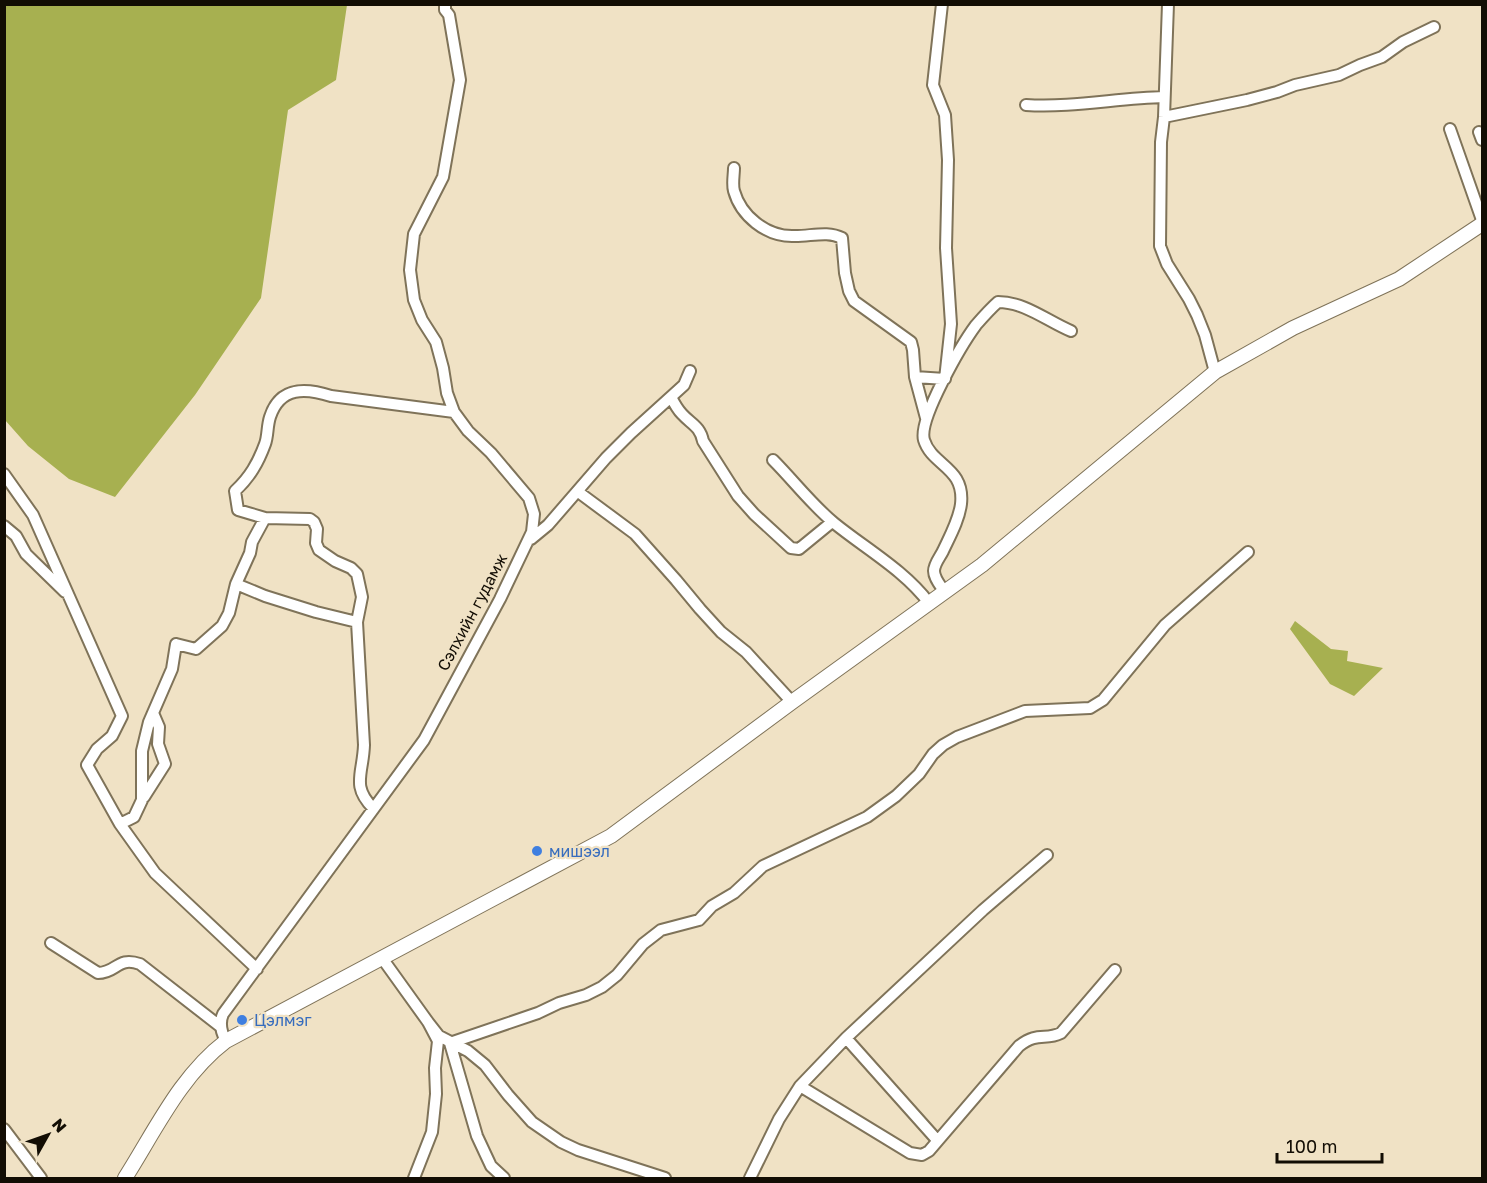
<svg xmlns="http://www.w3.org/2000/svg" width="1487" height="1183" viewBox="0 0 1487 1183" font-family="'Golos Text',sans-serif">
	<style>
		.forest { fill: #a7b050 }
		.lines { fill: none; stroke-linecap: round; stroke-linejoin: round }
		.minor-casing { stroke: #7f7359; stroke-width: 14 }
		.major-casing { stroke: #7f7359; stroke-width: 16 }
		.minor { stroke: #fff; stroke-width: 10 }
		.major { stroke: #fff; stroke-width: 14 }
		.shop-dot { fill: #3f7fe0; stroke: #f0e2c5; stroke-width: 2 }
		.labels { text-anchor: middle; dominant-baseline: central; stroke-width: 4.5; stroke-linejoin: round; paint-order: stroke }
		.street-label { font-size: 16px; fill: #120d04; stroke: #f0e2c5 }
		.shop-label { font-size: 16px; fill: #366cbe; stroke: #f0e2c5; text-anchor: start }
	</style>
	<rect width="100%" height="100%" fill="#f0e2c5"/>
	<path class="forest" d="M4 5H347L336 80 288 110 261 298 195 395 115 497 69 479 28 446 5 420Z
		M1295 621 1331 649 1348 651 1347 661 1383 668 1354 696 1330 684 1290 629Z"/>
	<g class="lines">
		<defs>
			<path id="minor" d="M1168 4 1164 117 1161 142 1160 246 1167 264 1189 299 1197 315 1205 335 1215 372
				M1026 105C1072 108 1118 98 1164 97
				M1164 117 1247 100 1277 92 1295 85 1339 75 1360 65 1382 57 1403 42 1434 27
				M1450 129 1482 220
				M1479 132 1482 140
				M734 168C734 175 732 184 734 191 741 216 766 236 792 236 809 237 827 230 842 238L845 273 849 291 854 301 911 342 913 350 915 377 926 418
				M915 377 945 379 951 324 946 248 948 160 945 115 933 85 942 4
				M671 397C674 403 677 409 682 414 691 424 700 426 703 441L738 496 754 514 791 548 799 549 832 522
				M773 460C793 480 812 505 834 523 866 549 904 570 929 603
				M4 474 33 515 122 716 112 736 97 749 87 765 120 824 155 873 257 969
				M581 494 635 534 676 580 700 609 721 632 746 652 792 702
				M265 518 252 542 250 553 236 584 265 596 316 612 357 622
				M4 526 16 536 26 554 65 592
				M531 539 548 525 606 458 631 433 684 385 690 371
				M944 591C940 585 934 578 934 571 934 564 940 557 943 551 950 536 959 520 961 504 965 467 932 466 924 440 918 419 962 344 976 325 983 317 990 309 998 302 1025 302 1047 321 1071 331
				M144 797 165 764 158 744 159 727 153 713
				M373 808C351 786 363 774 364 745L357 622 362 597 357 574 351 568 335 561 319 550 316 543 317 529 314 522 310 519 265 518 238 510 235 491C250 477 258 463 265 444 268 436 267 426 270 417 280 386 306 388 331 396L454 412
				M120 824 134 817 142 800V751L149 722 172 669 176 644 196 649 222 626 229 613 236 584
				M51 943 98 973C117 973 117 956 140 964L221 1027
				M382 958 428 1022 438 1041 435 1068 436 1094 432 1132 414 1178
				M428 1022 439 1036 468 1051 485 1065 508 1095 532 1122 561 1142 578 1150 665 1178
				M846 1038 937 1140
				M226 1041C221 1032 219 1023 223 1014L424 740 500 599 532 532 534 514 529 498 491 453 468 431 454 412 447 393 443 368 436 342 422 320 414 300 410 270 414 234 443 177 460 80 449 15 445 10V4
				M800 1086 910 1153 922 1155 929 1151 1019 1046C1038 1031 1045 1041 1061 1033L1115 970
				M4 1129 41 1178
				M504 1178 491 1166 477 1136 450 1043 538 1013 559 1003 586 995 602 987 617 975 643 944 661 930 699 920 712 906 734 893 763 866 867 817 896 796 919 774 933 754 943 745 957 737 1025 711 1090 708 1103 700 1165 625 1248 552
				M750 1178 779 1119 800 1086 846 1038 983 910 1047 855"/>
			<path id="major" d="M125 1178C155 1131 180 1076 226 1041L611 836 792 702 982 565 1215 372 1293 328 1399 279 1482 224"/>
		</defs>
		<use href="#minor" class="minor-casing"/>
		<use href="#major" class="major-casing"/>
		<use href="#minor" class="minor"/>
		<use href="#major" class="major"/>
	</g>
	<g class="shop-dot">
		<circle cx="537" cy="851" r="6"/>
		<circle cx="242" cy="1020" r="6"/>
	</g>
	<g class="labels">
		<g class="street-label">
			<text transform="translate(472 612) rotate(-62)">Сэлхийн гудамж</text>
		</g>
		<g class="shop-label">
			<text x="549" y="851">мишээл</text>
			<text x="254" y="1020">Цэлмэг</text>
		</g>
	</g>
	<rect width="1487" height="1183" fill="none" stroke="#120d04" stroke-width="12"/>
	<g transform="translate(48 1135) rotate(50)" stroke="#f0e2c5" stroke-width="4.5" paint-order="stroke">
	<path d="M0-4.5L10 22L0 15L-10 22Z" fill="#120d04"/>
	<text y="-9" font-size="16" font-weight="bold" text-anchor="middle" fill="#120d04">N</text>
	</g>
	<path d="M1277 1153v9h105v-9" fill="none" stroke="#120d04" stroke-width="3"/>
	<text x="1286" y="1153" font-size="18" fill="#120d04" stroke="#f0e2c5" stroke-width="4.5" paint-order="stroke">100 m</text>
</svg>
